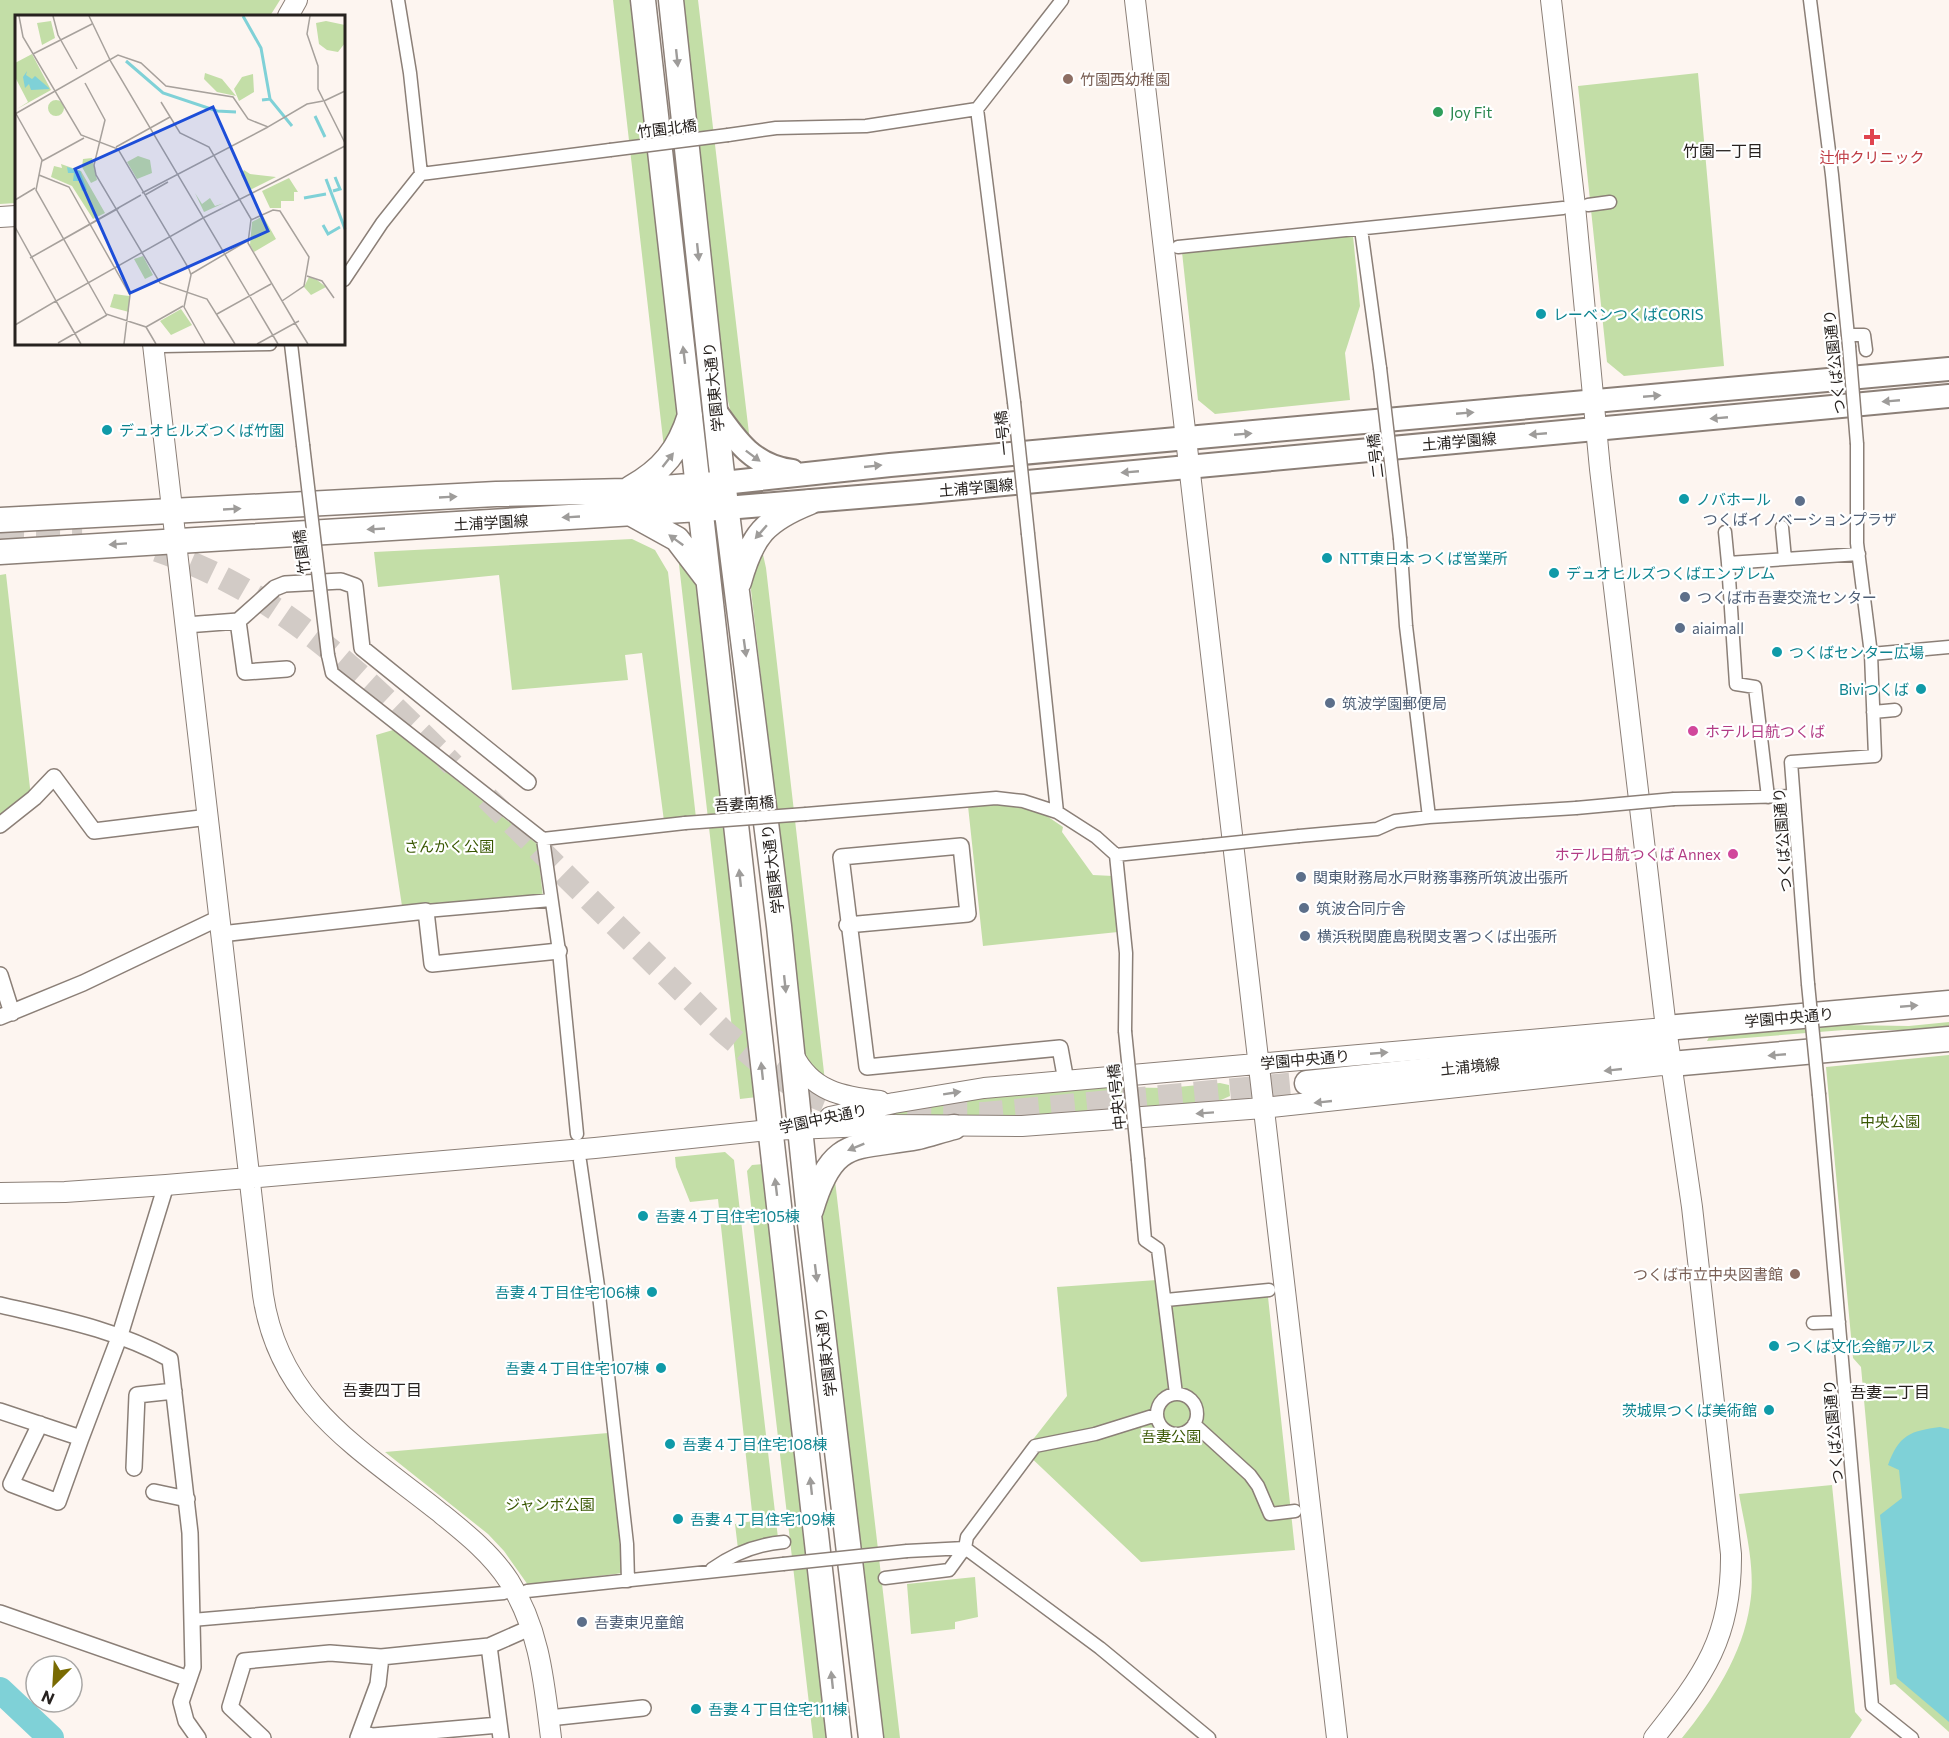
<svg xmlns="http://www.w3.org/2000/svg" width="1949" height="1738" viewBox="0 0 1949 1738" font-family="Commissioner,'Noto Sans JP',sans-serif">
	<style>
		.green { fill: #c3dea7 }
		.water { fill: #7fd1d7 }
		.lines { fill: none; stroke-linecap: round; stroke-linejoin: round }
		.river { stroke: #7fd1d7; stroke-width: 26 }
		.primary-tunnel { stroke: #d2cbc6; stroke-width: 24; stroke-dasharray: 24 12; stroke-linecap: butt }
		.pedestrian-casing { stroke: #8b7f77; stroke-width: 15 }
		.minor-casing { stroke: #8b7f77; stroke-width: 18 }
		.tertiary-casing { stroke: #8b7f77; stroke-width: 22 }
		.secondary-casing { stroke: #8b7f77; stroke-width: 26 }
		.primary-casing { stroke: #8b7f77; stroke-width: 27 }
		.pedestrian { stroke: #fff; stroke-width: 12 }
		.minor { stroke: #fff; stroke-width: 15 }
		.tertiary { stroke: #fff; stroke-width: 20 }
		.secondary { stroke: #fff; stroke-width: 22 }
		.primary { stroke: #fff; stroke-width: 24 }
		.pedestrian-bridge-casing { stroke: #8b7f77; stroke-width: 15; stroke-linecap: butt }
		.pedestrian-bridge { stroke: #fff; stroke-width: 12 }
		.oneway { fill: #9e9c9a }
		.education-dot { fill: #8d6e63; stroke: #fff; stroke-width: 2 }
		.leisure-dot { fill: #2e9e5b; stroke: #fff; stroke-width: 2 }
		.health-dot { fill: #e0444e; stroke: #fff; stroke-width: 2 }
		.culture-dot { fill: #0f9aa8; stroke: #fff; stroke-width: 2 }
		.service-dot { fill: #5c6f8a; stroke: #fff; stroke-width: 2 }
		.hotel-dot { fill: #d1479c; stroke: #fff; stroke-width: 2 }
		.labels { text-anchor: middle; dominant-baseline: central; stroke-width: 4.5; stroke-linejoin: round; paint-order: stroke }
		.education-label { font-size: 15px; fill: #785e54; stroke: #fff; text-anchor: start }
		.leisure-label { font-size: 15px; fill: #27864d; stroke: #fff; text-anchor: start }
		.street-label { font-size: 15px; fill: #27221f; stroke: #fff }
		.health-label { font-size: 15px; fill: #be3a42; stroke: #fff }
		.culture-label { font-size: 15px; fill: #0d838f; stroke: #fff; text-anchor: start }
		.service-label { font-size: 15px; fill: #4e5e75; stroke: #fff; text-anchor: start }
		.hotel-label { font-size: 15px; fill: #b23c85; stroke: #fff; text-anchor: start }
		.park-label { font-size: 15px; fill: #3a5803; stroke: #fff }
		.neighbourhood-label { font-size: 16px; fill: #27221f; stroke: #fff }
		.inset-river { fill: none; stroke: #7fd1d7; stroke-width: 3 }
		.inset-road { fill: none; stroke: #a7a19c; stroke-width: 1.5 }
		.view { fill: #1d4ed8; fill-opacity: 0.15; stroke: #1d4ed8; stroke-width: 3 }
		.inset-edge { fill: none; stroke: #27221f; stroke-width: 3 }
	</style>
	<rect width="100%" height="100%" fill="#fdf5f0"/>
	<path class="green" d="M0 0H280L270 16H16V203L0 204Z
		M613 0H630L678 417 664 448Z
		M681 0H698L750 442 734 425 727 397Z
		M1698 73 1724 366 1624 376 1607 362 1578 86Z
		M1353 236 1360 306 1345 353 1350 400 1215 414 1198 400 1182 252Z
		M632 539 655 550 668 572 696 818 664 821 642 653 625 655 628 680 512 690 499 575 378 587 374 552Z
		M760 541 766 568 825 1081 806 1059 803 1041 749 573Z
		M677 547 689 562 699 592 757 1097 740 1099Z
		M6 574 31 797 0 818V575Z
		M393 730 537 844 543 897 449 907 448 902 402 906 376 735Z
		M1000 804 1041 812 1063 827 1062 832 1093 875 1113 876 1118 932 983 946 968 806Z
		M1949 1022V1026L1910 1030H1844L1707 1041 1709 1037 1843 1025 1909 1026Z
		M1949 1055V1732L1895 1684 1890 1685 1861 1367 1853 1358 1826 1067Z
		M1220 1083 1229 1085 1230 1096 1221 1100 1015 1119 873 1116 970 1100 1099 1087 1167 1088Z
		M725 1152 734 1160 778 1538 738 1549 735 1524 753 1521 718 1199 690 1202 676 1167 675 1157Z
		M764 1164 830 1738H813L747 1171 752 1165Z
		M834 1172 900 1738H883L823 1229 822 1210Z
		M1157 1280 1161 1306 1268 1297 1295 1550 1141 1562 1024 1451 1067 1396 1057 1287Z
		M608 1433 623 1573 528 1585 504 1551 488 1534 385 1452Z
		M1832 1485 1855 1712 1862 1720 1850 1738H1682C1713 1700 1743 1654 1750 1604 1756 1569 1745 1528 1739 1494Z
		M975 1577 978 1617 955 1622V1629L911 1634 907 1584Z"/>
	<path class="water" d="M1940 1427 1949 1429V1722L1897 1678 1880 1515 1902 1498 1899 1470 1888 1465C1899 1435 1910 1431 1940 1427Z"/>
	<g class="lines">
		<path class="river" d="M0 1690 51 1738"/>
		<path class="primary-tunnel" d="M0 538 82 539
			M157 550C282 593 362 675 453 765
			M487 798 723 1031 767 1068 801 1091 836 1105 881 1114H984L1307 1083"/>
		<defs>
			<path id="pedestrian" d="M398 0 410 73 421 174 610 150
				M1810 0 1832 175 1849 346
				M728 135 776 128 866 126 977 109
				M1588 205 1610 202
				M1361 229 1380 368
				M1178 247 1563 208
				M344 280 382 223 421 174
				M1848 335H1864L1866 350
				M291 344 303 445
				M163 346 270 344
				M1014 402 977 109 1062 0
				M1782 527 1785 559
				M1725 532 1728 563 1859 554
				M1028 534 1057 812 1096 837 1116 855 1126 953 1125 1031
				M1400 539 1406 626 1429 817
				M1728 563 1736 684 1755 687 1768 797
				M1871 654 1949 647
				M328 655 332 673 543 839 685 823
				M1873 712 1895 710
				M1674 799 1793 796
				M806 814 996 798 1023 801 1057 812
				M1299 836 1377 829 1395 821 1429 817 1576 808
				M543 839 559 951 577 1134
				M1116 855 1203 846
				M426 911 551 900
				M1808 984 1791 762 1875 756 1871 654 1857 543V444
				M1819 1095 1872 1706 1912 1738
				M1138 1160 1145 1240 1158 1249 1176 1394
				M580 1161 598 1286 627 1544 628 1581
				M1166 1300 1269 1290
				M1813 1323 1839 1322
				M1157 1414a20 20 0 1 1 40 0a20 20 0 1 1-40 0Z
				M1194 1424 1250 1475 1258 1486 1270 1514 1295 1511
				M907 1551 965 1548 1100 1648 1209 1738
				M712 1569C733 1554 759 1544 784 1542
				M885 1578 949 1570 965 1548 967 1537 1035 1446 1095 1434 1156 1415
				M527 1591 783 1564
				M192 1620 504 1593"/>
			<path id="minor" d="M238 621 245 672 287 669
				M186 625 238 621 275 588 285 584 341 581 355 586 362 648 528 782
				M0 825 34 798 54 777 94 831 209 817
				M847 925 968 914 961 846 841 857 867 1067 1060 1048 1066 1081
				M221 934 426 911 432 964 559 951
				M0 975 12 1013
				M0 1017 83 983 219 918
				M0 1305C60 1319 115 1329 170 1359L190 1533 193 1667 181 1702 186 1721 198 1738
				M0 1411 81 1438 120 1335 166 1185
				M40 1424 11 1484 58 1502 81 1438
				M134 1468 137 1395 174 1391
				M154 1492 187 1499
				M0 1613 189 1679
				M489 1646 501 1738
				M549 1718 643 1708
				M360 1733 373 1736 499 1725
				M263 1738 230 1707 244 1661 330 1653 381 1657 489 1646 532 1627
				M358 1738 378 1684 381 1657"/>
			<path id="tertiary" d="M1135 0 1337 1738
				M1551 0 1575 206 1600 469 1666 1028 1692 1207 1731 1554C1732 1637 1704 1675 1654 1738
				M288 16 297 0
				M0 217 16 216
				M153 344 263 1295C279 1404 359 1448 438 1511 464 1532 491 1553 509 1581 540 1630 544 1682 551 1738
				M793 1054C811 1091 842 1097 880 1101
				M830 1117 894 1103 984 1088 1665 1028
				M0 1193 65 1192 166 1185 595 1148 769 1130 892 1125 1022 1126 1263 1108 1671 1064"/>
			<path id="secondary" d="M716 412C737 442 754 466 792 471
				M723 483 890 465 1949 369
				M726 508 919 492 1949 396"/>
			<path id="primary" d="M643 0 839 1738
				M671 0 721 465 779 926 809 1215 871 1738
				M631 488C663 470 679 450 690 415
				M630 513 677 539 706 577
				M0 520 496 494 626 491 714 484
				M0 552 716 508
				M739 582C752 535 765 520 810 502
				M1633 1049 1671 1064 1949 1039
				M1307 1083 1633 1049 1666 1028 1949 1003
				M811 1210C833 1136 854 1149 918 1137 930 1134 942 1130 954 1127"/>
		</defs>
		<use href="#pedestrian" class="pedestrian-casing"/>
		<use href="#minor" class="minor-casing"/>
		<use href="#tertiary" class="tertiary-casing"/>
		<use href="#secondary" class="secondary-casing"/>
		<use href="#primary" class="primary-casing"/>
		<use href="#pedestrian" class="pedestrian"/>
		<use href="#minor" class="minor"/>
		<use href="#tertiary" class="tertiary"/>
		<use href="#secondary" class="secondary"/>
		<use href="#primary" class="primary"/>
		<defs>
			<path id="pedestrian-bridge" d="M610 150 728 135
				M1849 346 1857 444
				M1380 368 1400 539
				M1014 402 1028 534
				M303 445 328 655
				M1576 808 1674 799
				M685 823 806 814
				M1203 846 1299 836
				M1808 984 1819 1095
				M1125 1031 1138 1160
				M783 1564 907 1551"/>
		</defs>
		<use href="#pedestrian-bridge" class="pedestrian-bridge-casing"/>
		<use href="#pedestrian-bridge" class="pedestrian-bridge"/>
	</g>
	<defs><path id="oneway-solid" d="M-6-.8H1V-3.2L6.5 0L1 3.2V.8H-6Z" transform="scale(1.5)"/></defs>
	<g class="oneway">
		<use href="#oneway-solid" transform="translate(677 58) rotate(84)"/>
		<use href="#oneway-solid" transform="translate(698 252) rotate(84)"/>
		<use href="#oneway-solid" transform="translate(684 355) rotate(-97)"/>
		<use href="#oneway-solid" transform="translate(1652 396) rotate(-5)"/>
		<use href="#oneway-solid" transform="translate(1891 401) rotate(175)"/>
		<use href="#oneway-solid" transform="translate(1465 413) rotate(-5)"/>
		<use href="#oneway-solid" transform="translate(1719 418) rotate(175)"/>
		<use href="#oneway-solid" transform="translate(1243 434) rotate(-5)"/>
		<use href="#oneway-solid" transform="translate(1538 434) rotate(175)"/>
		<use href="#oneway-solid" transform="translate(753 456) rotate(37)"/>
		<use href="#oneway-solid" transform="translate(668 460) rotate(-52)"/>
		<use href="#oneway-solid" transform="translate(873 466) rotate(-6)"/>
		<use href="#oneway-solid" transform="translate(1130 472) rotate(175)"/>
		<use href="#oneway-solid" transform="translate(448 497) rotate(-3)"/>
		<use href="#oneway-solid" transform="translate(232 509) rotate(-3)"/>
		<use href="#oneway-solid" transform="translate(571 517) rotate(177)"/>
		<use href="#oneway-solid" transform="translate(376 529) rotate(177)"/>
		<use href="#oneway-solid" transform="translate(761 532) rotate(131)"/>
		<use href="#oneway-solid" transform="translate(676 540) rotate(-144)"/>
		<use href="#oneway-solid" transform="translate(118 544) rotate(176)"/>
		<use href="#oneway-solid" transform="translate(745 648) rotate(82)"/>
		<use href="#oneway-solid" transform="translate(740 878) rotate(-96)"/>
		<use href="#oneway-solid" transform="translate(785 984) rotate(84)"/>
		<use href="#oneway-solid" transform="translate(1909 1006) rotate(-5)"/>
		<use href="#oneway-solid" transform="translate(1379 1053) rotate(-5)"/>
		<use href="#oneway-solid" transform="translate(1777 1055) rotate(175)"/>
		<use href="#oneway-solid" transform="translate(1613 1070) rotate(174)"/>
		<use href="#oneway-solid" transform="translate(762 1071) rotate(-96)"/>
		<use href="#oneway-solid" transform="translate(952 1093) rotate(-9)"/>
		<use href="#oneway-solid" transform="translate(1323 1102) rotate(174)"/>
		<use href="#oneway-solid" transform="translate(1205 1113) rotate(176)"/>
		<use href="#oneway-solid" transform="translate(856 1147) rotate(158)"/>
		<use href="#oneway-solid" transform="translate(776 1187) rotate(-97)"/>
		<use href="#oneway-solid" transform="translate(816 1273) rotate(83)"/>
		<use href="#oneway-solid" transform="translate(811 1486) rotate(-96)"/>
		<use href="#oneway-solid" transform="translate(832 1680) rotate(-96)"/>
	</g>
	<g class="education-dot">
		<circle cx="1068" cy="79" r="6"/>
		<circle cx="1795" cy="1274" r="6"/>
	</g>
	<circle class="leisure-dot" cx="1438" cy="112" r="6"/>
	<path class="health-dot" d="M1869 128h6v6h6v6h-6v6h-6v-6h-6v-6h6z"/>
	<g class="culture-dot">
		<circle cx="1541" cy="314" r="6"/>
		<circle cx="107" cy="430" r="6"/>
		<circle cx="1684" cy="499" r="6"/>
		<circle cx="1327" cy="558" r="6"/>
		<circle cx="1554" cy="573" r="6"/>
		<circle cx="1777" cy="652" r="6"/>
		<circle cx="1921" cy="689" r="6"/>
		<circle cx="643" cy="1216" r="6"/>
		<circle cx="652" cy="1292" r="6"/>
		<circle cx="1774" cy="1346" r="6"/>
		<circle cx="661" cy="1368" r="6"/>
		<circle cx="1769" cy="1410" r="6"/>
		<circle cx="670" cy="1444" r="6"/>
		<circle cx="678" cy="1519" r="6"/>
		<circle cx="696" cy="1709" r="6"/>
	</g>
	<g class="service-dot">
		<circle cx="1800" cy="501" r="6"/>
		<circle cx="1685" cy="597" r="6"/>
		<circle cx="1680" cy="628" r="6"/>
		<circle cx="1330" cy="703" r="6"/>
		<circle cx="1301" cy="877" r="6"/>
		<circle cx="1304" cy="908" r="6"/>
		<circle cx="1305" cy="936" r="6"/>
		<circle cx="582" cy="1622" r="6"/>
	</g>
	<g class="hotel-dot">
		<circle cx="1693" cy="731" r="6"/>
		<circle cx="1733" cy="854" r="6"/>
	</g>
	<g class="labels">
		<g class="education-label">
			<text x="1080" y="79">竹園西幼稚園</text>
			<text x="1783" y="1274" text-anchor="end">つくば市立中央図書館</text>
		</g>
		<g class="leisure-label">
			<text x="1450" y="112">Joy Fit</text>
		</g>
		<g class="street-label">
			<text transform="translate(667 128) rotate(-7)">竹園北橋</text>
			<text transform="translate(1834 362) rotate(-96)">つくば公園通り</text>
			<text transform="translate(713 387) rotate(-96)">学園東大通り</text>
			<text transform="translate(1002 433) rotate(-96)">一号橋</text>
			<text transform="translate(1459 441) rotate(-5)">土浦学園線</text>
			<text transform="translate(1375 456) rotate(-97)">二号橋</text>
			<text transform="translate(976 487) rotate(-5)">土浦学園線</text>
			<text transform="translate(491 522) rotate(-3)">土浦学園線</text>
			<text transform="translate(301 552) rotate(-97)">竹園橋</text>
			<text transform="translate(744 803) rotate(-4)">吾妻南橋</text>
			<text transform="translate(1782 840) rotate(-94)">つくば公園通り</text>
			<text transform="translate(772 869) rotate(-97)">学園東大通り</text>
			<text transform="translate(1789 1017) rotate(-5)">学園中央通り</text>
			<text transform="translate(1305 1059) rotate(-5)">学園中央通り</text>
			<text transform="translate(1470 1066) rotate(-6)">土浦境線</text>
			<text transform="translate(1116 1097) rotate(-96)">中央1号橋</text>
			<text transform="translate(823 1118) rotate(-12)">学園中央通り</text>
			<text transform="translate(825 1352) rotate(-97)">学園東大通り</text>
			<text transform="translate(1833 1432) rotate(-95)">つくば公園通り</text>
		</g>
		<g class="health-label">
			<text x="1872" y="157">辻仲クリニック</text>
		</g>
		<g class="culture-label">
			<text x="1553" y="314">レーベンつくばCORIS</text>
			<text x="119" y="430">デュオヒルズつくば竹園</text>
			<text x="1696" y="499">ノバホール</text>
			<text x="1339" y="558">NTT東日本 つくば営業所</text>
			<text x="1566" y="573">デュオヒルズつくばエンブレム</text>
			<text x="1789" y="652">つくばセンター広場</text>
			<text x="1909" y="689" text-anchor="end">Biviつくば</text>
			<text x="655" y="1216">吾妻４丁目住宅105棟</text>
			<text x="640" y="1292" text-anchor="end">吾妻４丁目住宅106棟</text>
			<text x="1786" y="1346">つくば文化会館アルス</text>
			<text x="649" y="1368" text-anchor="end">吾妻４丁目住宅107棟</text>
			<text x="1757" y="1410" text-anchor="end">茨城県つくば美術館</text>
			<text x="682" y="1444">吾妻４丁目住宅108棟</text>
			<text x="690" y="1519">吾妻４丁目住宅109棟</text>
			<text x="708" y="1709">吾妻４丁目住宅111棟</text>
		</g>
		<g class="service-label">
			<text x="1800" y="519" text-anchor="middle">つくばイノベーションプラザ</text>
			<text x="1697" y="597">つくば市吾妻交流センター</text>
			<text x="1692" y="628">aiaimall</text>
			<text x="1342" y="703">筑波学園郵便局</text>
			<text x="1313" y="877">関東財務局水戸財務事務所筑波出張所</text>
			<text x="1316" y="908">筑波合同庁舎</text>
			<text x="1317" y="936">横浜税関鹿島税関支署つくば出張所</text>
			<text x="594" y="1622">吾妻東児童館</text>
		</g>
		<g class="hotel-label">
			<text x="1705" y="731">ホテル日航つくば</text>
			<text x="1721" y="854" text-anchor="end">ホテル日航つくば Annex</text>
		</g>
		<g class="park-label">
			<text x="449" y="846">さんかく公園</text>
			<text x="1890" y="1121">中央公園</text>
			<text x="1171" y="1436">吾妻公園</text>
			<text x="550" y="1504">ジャンボ公園</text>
		</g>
		<g class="neighbourhood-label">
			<text x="1723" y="150">竹園一丁目</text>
			<text x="382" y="1389">吾妻四丁目</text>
			<text x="1890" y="1391">吾妻二丁目</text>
		</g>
	</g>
	<g transform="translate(15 15)">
		<rect width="330" height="330" fill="#fdf5f0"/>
		<path d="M36 6 40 23 27 30 22 8ZM311 6 330 10V28L323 37 312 35 304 29 301 8ZM17 39 36 75 2 94 13 87 0 62V48ZM190 58 207 64 221 81 202 77 189 64ZM238 59 239 77 224 86 219 74 227 62ZM33 93a8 8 0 1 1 16 0a8 8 0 1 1-16 0ZM123 141 135 145 137 158 122 164 112 147ZM77 143 82 165 76 168 67 152 68 144ZM46 149 66 156 90 198 78 204 57 171 36 162 39 151 47 153ZM229 155 235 159 261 162 235 175 226 160ZM274 163 283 177H279V186H266V193H255L247 176ZM180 178 187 189 195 183 200 191 209 188 189 197ZM248 201 261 224 239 237 235 230 237 207ZM128 241 138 260 130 264 119 244ZM294 262 302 265 311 272 296 280 289 272ZM99 279 114 281V297L95 292ZM166 294 177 310 156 320 145 306Z" fill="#c3dea7"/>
		<path d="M12 56 11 60 17 64 20 61 34 73V74L16 75 14 69 10 73 8 62ZM52 152 65 156 72 175 67 176 64 166H58L59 158H53Z" fill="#7fd1d7"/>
		<path class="inset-river" d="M228 1 246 33 255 84M111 46 148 78 202 96 221 97M247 85 255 84 277 111M300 101 310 122M311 164 330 214M318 176 325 174 320 162M289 183 311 179M308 210 313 219 325 212"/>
		<path class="inset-road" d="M4 1 8 22 66 120 103 134 174 254 176 260 169 292 190 329M38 1 43 20 62 54M74 1 96 47 263 329M295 1 292 19 303 51V74L330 128M18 39 77 9M70 68 90 105 79 150 81 160 145 268 192 284 220 329M309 86 330 76M146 87 165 118 194 132 236 204 233 228 280 308 284 306M0 97 27 145 21 175 91 299 131 312 141 329M0 99 103 40 126 48 151 71 218 82 233 104 253 112 292 89 308 86M101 132 155 102M27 146 69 123M24 160 54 172 115 280 109 329M127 178 253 112M130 180 153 167M0 185 20 173M104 193 15 243 126 180M236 205 258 195 265 196 294 242 289 271 267 286M0 212 41 286 0 310M176 259 232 226M292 261 307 266 319 283M202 299 256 269M131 312 168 291M43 328 92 300M66 329 41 286 188 203 330 131M242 329 280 308 293 329"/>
		<path class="view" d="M198 92 253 216 115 278 60 154Z"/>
		<rect width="330" height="330" class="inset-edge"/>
	</g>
	<g transform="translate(54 1684) rotate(204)"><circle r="28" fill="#ffffff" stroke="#a9a7a5" stroke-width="1.5"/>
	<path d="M0-4.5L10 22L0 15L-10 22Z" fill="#796a01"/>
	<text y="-9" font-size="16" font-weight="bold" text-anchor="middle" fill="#27221f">N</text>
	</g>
</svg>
